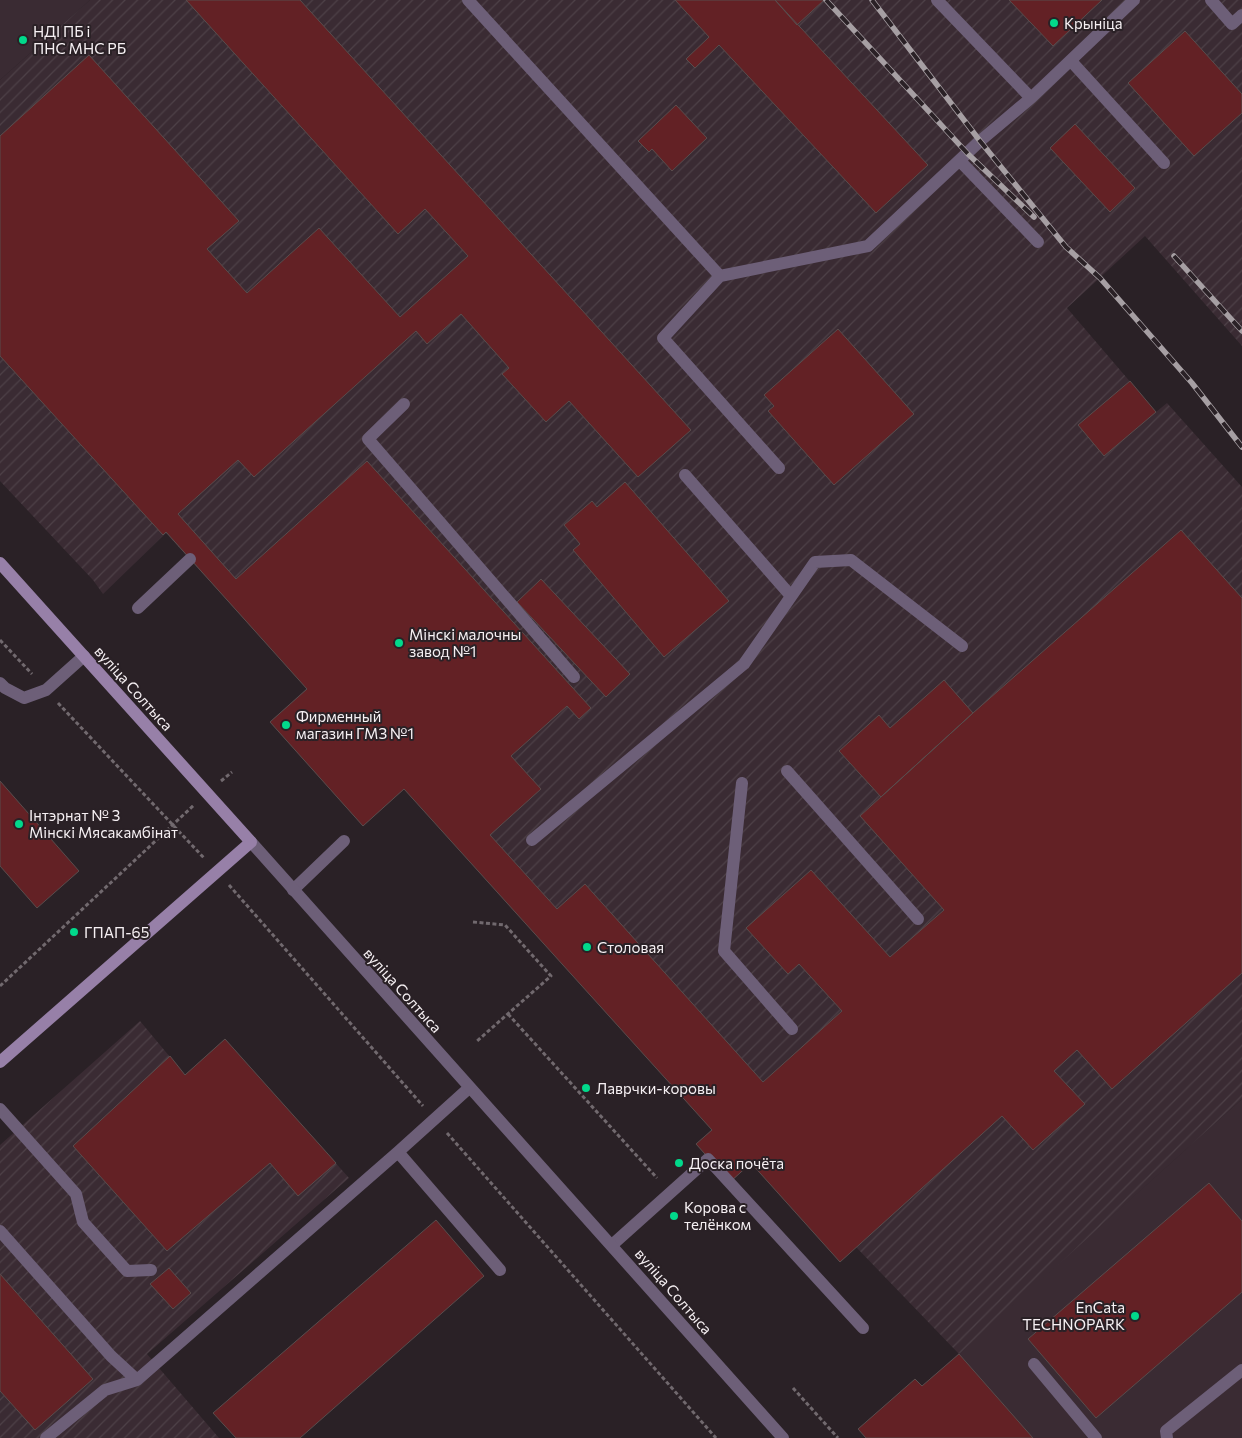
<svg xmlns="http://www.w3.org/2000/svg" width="1242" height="1438" viewBox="0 0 1242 1438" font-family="Commissioner,sans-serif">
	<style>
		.built { fill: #3a2b33 }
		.industrial { fill: url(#industrial-furrows) }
		.building { fill: #632125; stroke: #594d4d }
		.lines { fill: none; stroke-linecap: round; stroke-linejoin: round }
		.path { stroke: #71696e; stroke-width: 3; stroke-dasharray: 4 2.5; stroke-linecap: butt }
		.lane { stroke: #6d5f78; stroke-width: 12 }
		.street { stroke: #6d5f78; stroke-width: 12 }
		.secondary { stroke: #9780a8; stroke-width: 12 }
		.rail-casing { stroke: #a69fa3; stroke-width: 5.5 }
		.rail { stroke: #2a2126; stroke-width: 4; stroke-dasharray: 11; stroke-linecap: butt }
		.poi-dot { fill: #01d98b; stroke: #2a2126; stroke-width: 2 }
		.labels { text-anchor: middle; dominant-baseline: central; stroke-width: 4; stroke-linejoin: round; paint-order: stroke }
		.poi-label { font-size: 15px; fill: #f6f0f3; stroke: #2a2126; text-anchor: start }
		.street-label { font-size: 15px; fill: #f6f0f3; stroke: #2a2126 }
	</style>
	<defs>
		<pattern id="industrial-furrows" width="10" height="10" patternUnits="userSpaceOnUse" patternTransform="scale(1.25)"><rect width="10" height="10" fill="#3a2b33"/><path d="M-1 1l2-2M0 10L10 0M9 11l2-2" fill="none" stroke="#4d4047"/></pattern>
	</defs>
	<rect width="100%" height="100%" fill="#2a2126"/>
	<path class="built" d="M0 0H90L0 80Z
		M1242 1099V1438H866L858 1429 915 1379 922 1386Z"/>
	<path class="industrial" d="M90 0H1242V346L1145 236 1067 308 1156 412 1167 403 1242 487V1099L959 1354 856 1247 840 1262 751 1163 730 1182 696 1144 712 1129 404 789 363 826 270 722 307 688 166 533 103 594 93 580 0 481V80Z
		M140 1021 185 1075 225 1039 349 1178 147 1354 219 1438H0V1145Z"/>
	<path class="building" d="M186 0H300L691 430 638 477 569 401 546 422 502 374 509 368 461 314 427 344 416 331 254 477 238 460 178 514 236 579 367 461 591 708 579 719 567 706 511 756 541 789 490 835 557 909 585 884 763 1082 842 1011 799 964 788 974 746 928 811 870 890 957 944 910 860 816 973 713 1181 530 1242 598V973L1112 1089 1077 1050 1054 1071 1085 1104 1033 1150 1002 1116 840 1262 751 1163 730 1182 696 1144 712 1130 404 789 363 826 270 722 307 689 166 532 163 535 0 356V136L89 55 239 221 207 249 247 293 319 228 400 317 468 256 425 209 398 234Z
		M675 0H775L928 165 876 213 719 45 695 68 686 59 709 37Z
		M775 0H824L797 25Z
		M1009 0H1102L1053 46Z
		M1185 31 1242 94V113L1194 156 1128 83Z
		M676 105 707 138 672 171 652 149 649 152 638 141Z
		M1075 124 1135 188 1110 212 1050 148Z
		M838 329 914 414 834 485 768 411 774 406 764 395Z
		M1130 381 1156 412 1104 456 1078 425Z
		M625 482 729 601 664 657 573 550 580 544 564 525 592 501 597 507Z
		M541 579 630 674 606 697 517 602Z
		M944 680 973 713 881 797 839 751 879 715 890 728Z
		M0 781 79 871 37 908 0 866Z
		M225 1039 336 1163 298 1196 270 1163 167 1251 73 1146 170 1056 185 1075Z
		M1209 1183 1242 1221V1292L1096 1418 1028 1339Z
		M436 1220 484 1276 300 1438H236L213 1413Z
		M169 1268 191 1293 173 1309 150 1284Z
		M0 1274 93 1379 35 1430 0 1391Z
		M959 1354 1033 1438H866L858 1429 915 1379 922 1386Z"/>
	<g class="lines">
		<path class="path" d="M0 640 32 674
			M58 703 204 858
			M221 781 232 772
			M229 885 423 1106
			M473 922 505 925 551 976 477 1041
			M0 986 194 805
			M508 1014 657 1178
			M447 1133 716 1438
			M793 1388 838 1438"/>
		<path class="lane" d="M468 0 720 276
			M937 0 1031 98 1134 0
			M1211 0 1232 24 1242 15
			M1071 61 1164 163
			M960 161 1038 242
			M404 404 368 439 574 677
			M779 468 663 338 720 276 868 246 980 141 1031 98
			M685 475 791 596
			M138 608 190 559
			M0 683 5 688 24 698 46 690 84 656
			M787 771 918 919
			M742 783 724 951 792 1029
			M532 840 744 664 815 562 851 560 962 646
			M293 890 344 841
			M0 1109 76 1194 83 1222 127 1271 151 1270
			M398 1152 500 1270
			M0 1231 111 1356 137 1380 105 1390 46 1438
			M612 1245 708 1159 863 1328
			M1034 1364 1096 1438
			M137 1380 398 1152 469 1088
			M1167 1438 1166 1431 1242 1370"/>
		<path class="street" d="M251 842 783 1438"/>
		<path class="secondary" d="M0 563 251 842 0 1062"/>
		<defs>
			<path id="rail" d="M826 0 968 154 1034 217
				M872 0 980 141 1066 247 1100 278 1192 383 1242 447
				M1174 256 1242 331"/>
		</defs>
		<use href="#rail" class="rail-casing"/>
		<use href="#rail" class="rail"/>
	</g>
	<g class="poi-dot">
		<circle cx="1054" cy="23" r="5"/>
		<circle cx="23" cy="40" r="5"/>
		<circle cx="399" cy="643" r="5"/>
		<circle cx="286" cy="725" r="5"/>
		<circle cx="19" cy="824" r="5"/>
		<circle cx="74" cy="932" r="5"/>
		<circle cx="587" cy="947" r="5"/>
		<circle cx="586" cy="1088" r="5"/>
		<circle cx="679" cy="1163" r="5"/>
		<circle cx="674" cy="1216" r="5"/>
		<circle cx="1135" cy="1316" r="5"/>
	</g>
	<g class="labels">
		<g class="poi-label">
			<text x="1064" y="23">Крыніца</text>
			<text x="33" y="31">НДІ ПБ і<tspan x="33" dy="17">ПНС МНС РБ</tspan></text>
			<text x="409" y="634">Мінскі малочны<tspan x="409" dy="17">завод №1</tspan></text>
			<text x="296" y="716">Фирменный<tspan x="296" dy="17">магазин ГМЗ №1</tspan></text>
			<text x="29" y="815">Інтэрнат № 3<tspan x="29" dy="17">Мінскі Мясакамбінат</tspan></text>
			<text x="84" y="932">ГПАП-65</text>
			<text x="597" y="947">Столовая</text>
			<text x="596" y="1088">Лаврчки-коровы</text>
			<text x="689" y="1163">Доска почёта</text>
			<text x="684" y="1207">Корова с<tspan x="684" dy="17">телёнком</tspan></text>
			<text x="1125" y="1307" text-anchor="end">EnCata<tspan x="1125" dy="17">TECHNOPARK</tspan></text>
		</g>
		<g class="street-label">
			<text transform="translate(134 688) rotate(48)">вуліца Солтыса</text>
			<text transform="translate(403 990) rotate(48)">вуліца Солтыса</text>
			<text transform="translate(674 1291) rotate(49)">вуліца Солтыса</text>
		</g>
	</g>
</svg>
